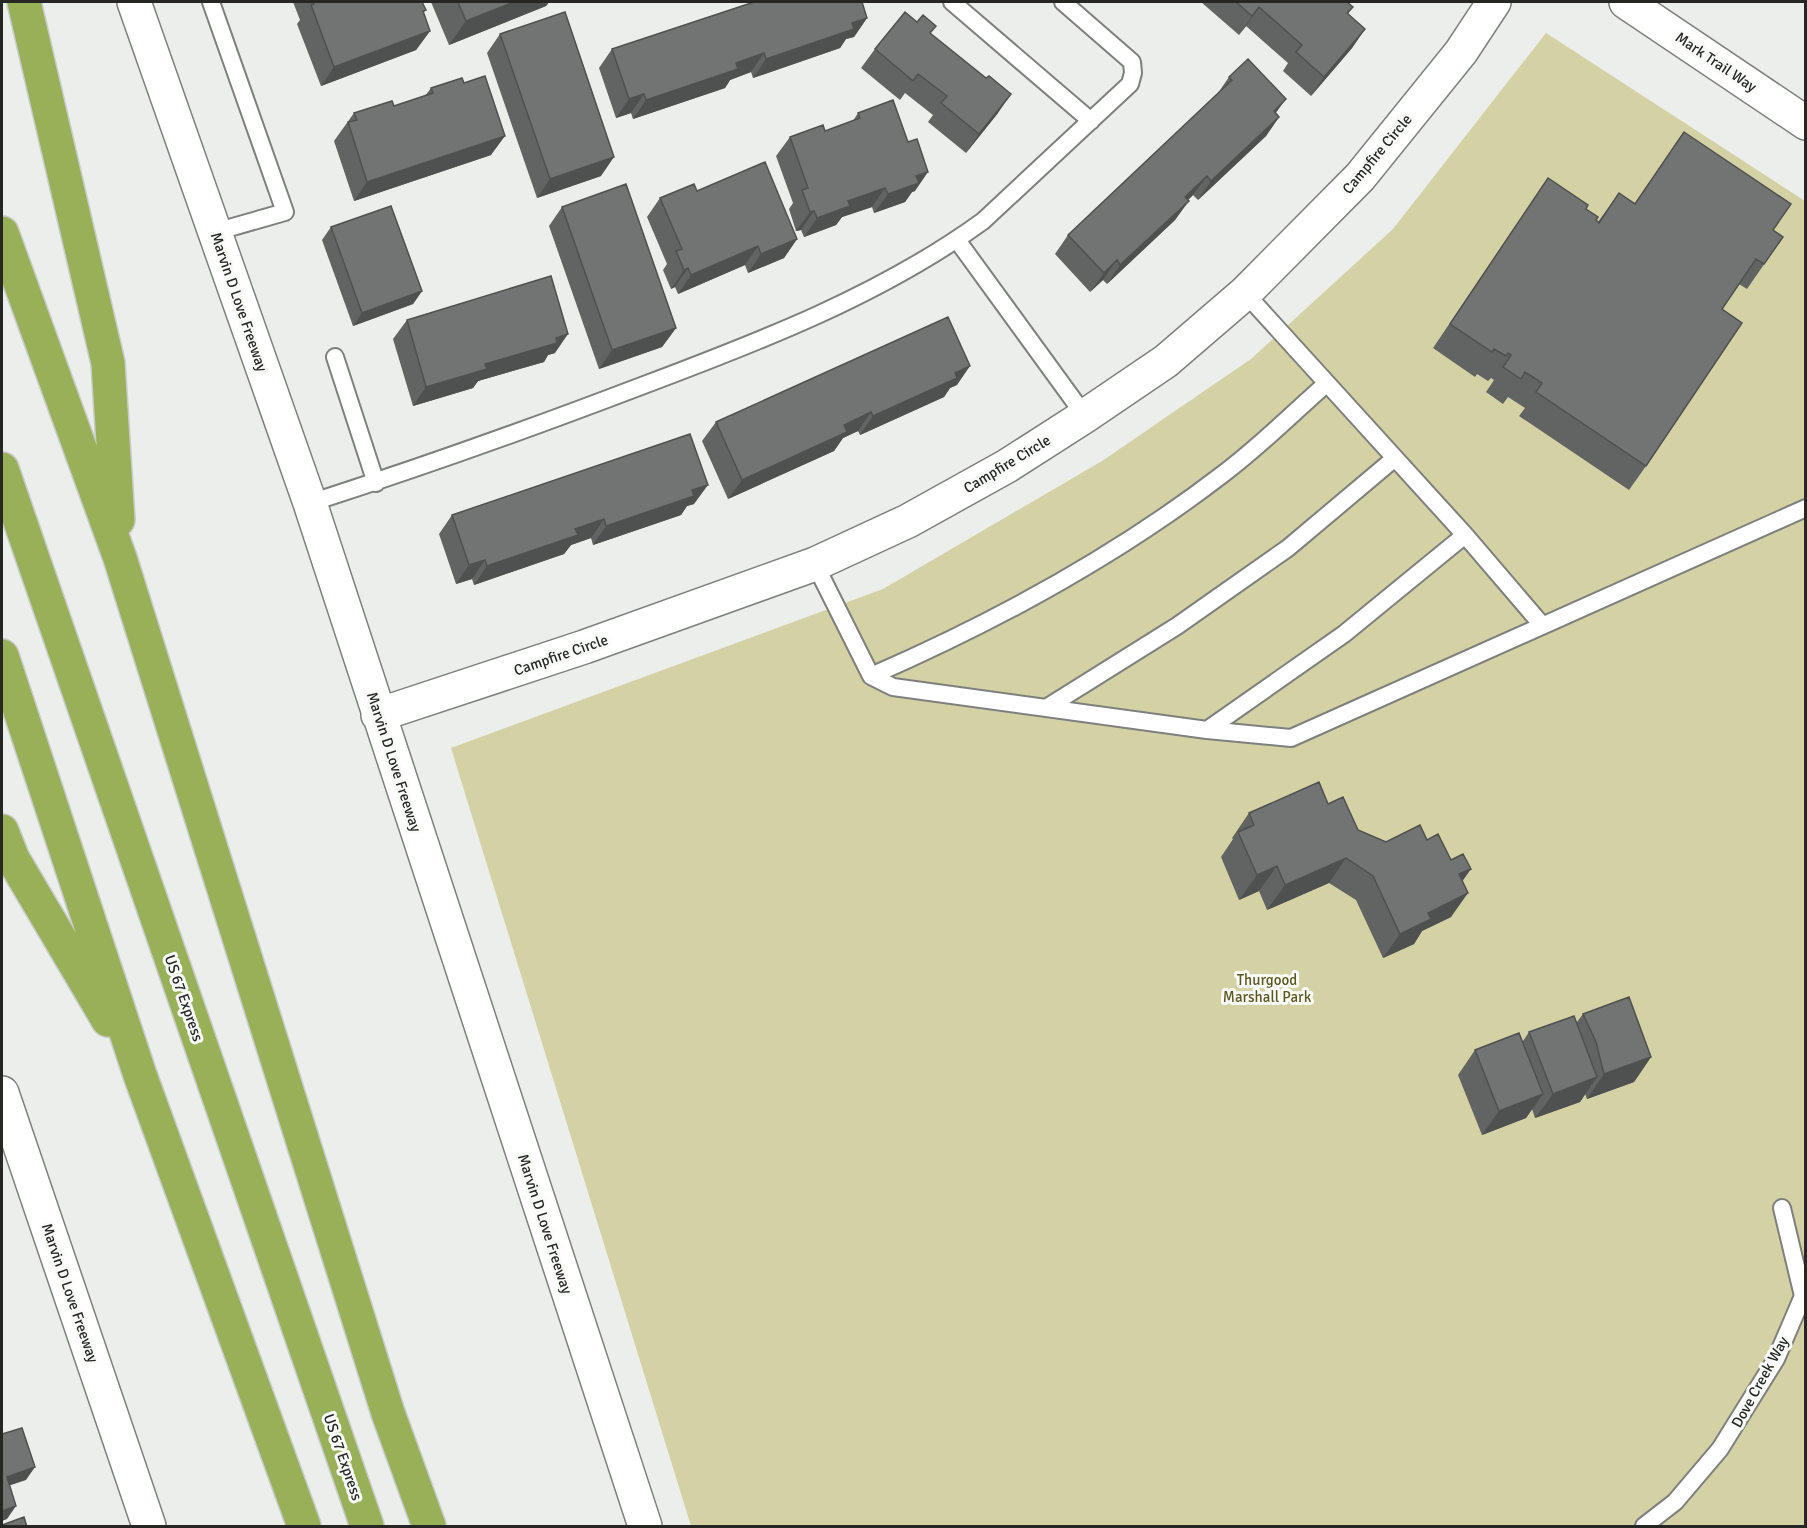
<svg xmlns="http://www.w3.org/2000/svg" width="1807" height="1528" viewBox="0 0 1807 1528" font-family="Signika,sans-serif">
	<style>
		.green { fill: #d4d1a4 }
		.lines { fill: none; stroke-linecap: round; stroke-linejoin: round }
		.lane-casing { stroke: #7d807d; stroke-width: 20 }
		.secondary-casing { stroke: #7d807d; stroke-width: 36 }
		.highway-casing { stroke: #cbcbcb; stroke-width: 36 }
		.lane { stroke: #fff; stroke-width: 16 }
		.secondary { stroke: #fff; stroke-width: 33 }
		.highway { stroke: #98b058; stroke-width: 33 }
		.wall { fill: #616462 }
		.shaded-wall { fill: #4f5150 }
		.building { fill: #717472; stroke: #4f5150; stroke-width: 1.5 }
		.labels { text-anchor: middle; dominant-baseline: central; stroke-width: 6; stroke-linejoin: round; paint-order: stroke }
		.street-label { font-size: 15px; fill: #262725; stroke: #f8fbf8 }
		.park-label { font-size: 15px; fill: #5c571f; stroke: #f8fbf8 }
	</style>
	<rect width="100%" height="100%" fill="#ebeeea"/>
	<path class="green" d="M1546 33 1805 201V1526H691L451 748 883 589 1102 461 1251 359 1393 229Z"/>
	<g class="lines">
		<defs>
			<path id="lane" d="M211 2 285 212 215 232
				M952 2 1091 121
				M957 240 1085 416
				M1245 293 1465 535 1542 625
				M335 357 376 483
				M310 503C422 467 534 427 644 385 761 341 881 295 983 221L1130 84 1133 73 1132 62 1063 2
				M815 564 871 676 893 687 1207 730 1291 738 1806 508
				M871 676C995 622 1115 557 1223 474 1259 447 1292 414 1326 384
				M1046 708 1177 626 1288 548 1395 458
				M1207 730 1344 634 1465 535
				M1644 1526 1675 1502 1720 1449 1776 1359 1803 1296 1782 1208"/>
			<path id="secondary" d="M134 2 310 503 645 1526
				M1626 2 1806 123
				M378 715 584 647 815 564 908 521 1007 466 1085 416 1166 361 1245 293 1360 177 1461 52 1494 2
				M2 1093 149 1526"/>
			<path id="highway" d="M24 2 108 363 118 520
				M2 233 120 558 388 1413 429 1526
				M2 469 367 1526
				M2 656 140 1075 304 1526
				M2 831 13 859 108 1020"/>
		</defs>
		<use href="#lane" class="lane-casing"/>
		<use href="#secondary" class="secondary-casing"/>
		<use href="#highway" class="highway-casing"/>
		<use href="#lane" class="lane"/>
		<use href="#secondary" class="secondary"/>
		<use href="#highway" class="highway"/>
	</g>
	<path class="wall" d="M293 2H422L426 10 423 13 430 31 416 50 321 86 297 24 300 20Z
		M431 2H549L546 6 449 45Z
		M1201 2H1347L1353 7 1348 14 1365 29 1352 48 1311 96 1283 71 1288 63 1246 26 1239 35Z
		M867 18 854 37 846 39 840 48 753 78 751 72 730 80 725 88 633 119 631 113 616 118 599 68 612 49Z
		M500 34 601 176 537 198 487 53Z
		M931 34 998 113 966 153 928 122 933 115 905 93 900 100 861 68 875 49Z
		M1229 77 1276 113 1279 117 1266 136 1198 200 1193 195 1188 200 1175 220 1107 284 1103 280 1090 292 1055 254 1068 235 1216 96Z
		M431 88 491 155 354 201 334 141 354 113 394 106 425 96Z
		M858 113 915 191 912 192 905 202 874 213 872 207 842 217 836 225 804 237 801 230 796 231 789 209 793 203 776 156 790 137 825 131 853 121Z
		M1684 132 1773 230 1783 237 1747 289 1739 284 1722 309 1646 466 1629 490 1519 416 1525 408 1508 397 1503 404 1486 392 1494 380 1491 378 1488 381 1477 374 1475 377 1433 348 1548 178 1586 209 1598 222 1619 193 1635 203Z
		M697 191 797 239 784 258 748 273 745 265 678 294 675 287 671 289 663 270 667 264 647 217 660 198Z
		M562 207 676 328 662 347 599 369 549 226Z
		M331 227 422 291 413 304 353 326 322 240Z
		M407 320 555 353 548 355 544 362 478 381 473 388 413 406 393 339Z
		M957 385 950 388 944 397 860 435 858 431 843 438 834 451 728 499 702 441 716 422Z
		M694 504 687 506 681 515 593 545 591 538 571 545 564 554 474 585 472 579 456 584 439 534 452 515Z
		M1328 804 1358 830 1386 842 1427 840 1462 881 1451 917 1422 931 1414 944 1383 958 1356 900 1329 883 1267 910 1259 891 1239 900 1221 857 1233 839 1232 838 1249 813Z
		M1583 1014 1651 1057 1634 1082 1587 1099 1585 1094 1580 1102 1535 1118 1532 1109 1526 1118 1482 1135 1458 1075 1475 1050 1523 1041 1529 1032 1577 1022Z"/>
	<path class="shaded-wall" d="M514 2H549L546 6 449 45 466 21Z
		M1259 7 1246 26 1239 35 1252 16Z
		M867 18 854 37 846 39 840 48 753 78 766 59 852 23Z
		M1365 29 1352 48 1311 96 1324 77Z
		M430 31 416 50 321 86 334 67Z
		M764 53 751 72 730 80 725 88 633 119 646 100 736 63Z
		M644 94 631 113 616 118 629 99Z
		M1011 94 998 113 966 153 979 134Z
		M1286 99 1272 118 1274 111Z
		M1279 117 1266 136 1198 200 1211 181Z
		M505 136 491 155 354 201 367 182Z
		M614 157 601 176 537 198 550 179Z
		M928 172 915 191 912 192 905 202 874 213 888 194 916 176Z
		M1207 176 1193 195 1172 216 1185 197Z
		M885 188 872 207 842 217 836 225 804 237 817 218 848 201Z
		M1189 201 1175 220 1107 284 1120 265Z
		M814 211 801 230 796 231 810 212Z
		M797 239 784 258 748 273 761 254Z
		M758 246 745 265 678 294 691 275Z
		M1117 260 1103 280 1090 292 1104 273Z
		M688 268 675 287 671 289 684 270Z
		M422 291 413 304 353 326 362 313Z
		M676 328 662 347 599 369 612 350Z
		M568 334 555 353 548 355 544 362 478 381 473 388 413 406 426 387 485 364Z
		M970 366 957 385 950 388 944 397 860 435 873 416 955 373Z
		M871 412 858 431 843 438 834 451 728 499 742 480 844 425Z
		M708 485 694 504 687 506 681 515 593 545 606 526 692 490Z
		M604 519 591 538 571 545 564 554 474 585 487 566 575 529Z
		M485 560 472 579 456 584 469 565Z
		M1346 858 1329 883 1267 910 1285 885Z
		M1277 866 1259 891 1239 900 1257 875Z
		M1471 869 1454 893 1459 874Z
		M1468 893 1451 917 1422 931 1414 944 1383 958 1400 934 1428 913Z
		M1651 1057 1634 1082 1587 1099 1604 1074Z
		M1597 1077 1580 1102 1535 1118 1553 1094Z
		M1543 1094 1526 1118 1482 1135 1499 1111Z
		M35 1467 26 1480 2 1488 7 1477Z
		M16 1506 7 1519 2 1521V1511Z"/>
	<path class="building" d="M313 2H422L426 10 423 11 430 31 334 67 311 5 314 4Z
		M458 2H514L466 21Z
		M754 2H862L867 18 852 23 854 29 766 59 764 53 736 63 738 69 646 100 644 94 629 99 612 49Z
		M1236 2H1347L1353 7 1347 13 1365 29 1324 77 1296 52 1302 45 1259 7 1252 16Z
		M565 12 614 157 550 179 500 34Z
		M905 12 917 22 923 15 936 26 930 33 986 78 989 76 1011 94 979 134 941 103 947 96 918 74 913 81 875 49Z
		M1248 59 1286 99 1274 111 1279 117 1211 181 1207 176 1185 197 1189 201 1120 265 1117 260 1104 273 1068 235 1232 80 1229 77Z
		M485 76 505 136 367 182 348 122 357 120 354 113 392 101 394 106 433 93 431 88 462 78 464 83Z
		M893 100 908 142 917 139 928 172 916 176 919 183 888 194 885 188 848 201 850 206 817 218 814 211 810 212 802 190 808 188 790 137 823 125 825 131 860 118 858 113Z
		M1684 132 1791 204 1773 230 1783 237 1764 264 1756 259 1722 309 1742 323 1646 466 1536 392 1542 383 1525 372 1521 379 1503 367 1511 355 1508 353 1506 356 1494 349 1492 352 1450 324 1548 178 1588 205 1586 209 1598 217 1596 220 1599 223 1619 193 1635 204Z
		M765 162 797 239 761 254 758 246 691 275 688 268 684 270 676 251 682 249 660 198 694 184 697 191Z
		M626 184 676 328 612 350 562 207Z
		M391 206 422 291 362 313 331 227Z
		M551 276 568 334 556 338 557 343 485 364 487 369 426 387 407 320Z
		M948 317 970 366 955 373 957 378 873 416 871 412 844 425 847 432 742 480 716 422Z
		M690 434 708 485 692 490 694 496 606 526 604 519 575 529 578 535 487 566 485 560 469 565 452 515Z
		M1319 782 1328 804 1343 797 1358 830 1386 842 1420 825 1427 840 1438 834 1451 860 1463 854 1471 869 1459 874 1468 893 1428 913 1431 919 1400 934 1373 876 1346 858 1285 885 1277 866 1257 875 1238 832 1254 825 1249 813Z
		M1629 997 1651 1057 1604 1074 1596 1042 1583 1014Z
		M1574 1016 1597 1077 1553 1094 1529 1032Z
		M1519 1033 1543 1094 1499 1111 1475 1050Z
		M22 1428 35 1467 7 1477 16 1506 2 1511V1434Z
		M24 1517 27 1527H2V1525Z"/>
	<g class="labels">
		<g class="street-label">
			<text transform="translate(1716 62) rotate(34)">Mark Trail Way</text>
			<text transform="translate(1377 154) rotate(-50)">Campfire Circle</text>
			<text transform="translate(239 302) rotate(71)">Marvin D Love Freeway</text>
			<text transform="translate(1007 464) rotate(-31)">Campfire Circle</text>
			<text transform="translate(561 655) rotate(-19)">Campfire Circle</text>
			<text transform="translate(394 762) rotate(72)">Marvin D Love Freeway</text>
			<text transform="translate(184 998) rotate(71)">US 67 Express</text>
			<text transform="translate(545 1224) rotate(72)">Marvin D Love Freeway</text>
			<text transform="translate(70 1293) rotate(71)">Marvin D Love Freeway</text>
			<text transform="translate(1760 1382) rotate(-61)">Dove Creek Way</text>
			<text transform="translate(343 1457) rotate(71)">US 67 Express</text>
		</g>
		<g class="park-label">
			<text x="1267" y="980">Thurgood<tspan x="1267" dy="17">Marshall Park</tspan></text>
		</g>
	</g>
	<rect width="1807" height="1528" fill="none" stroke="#262725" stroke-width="6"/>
</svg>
